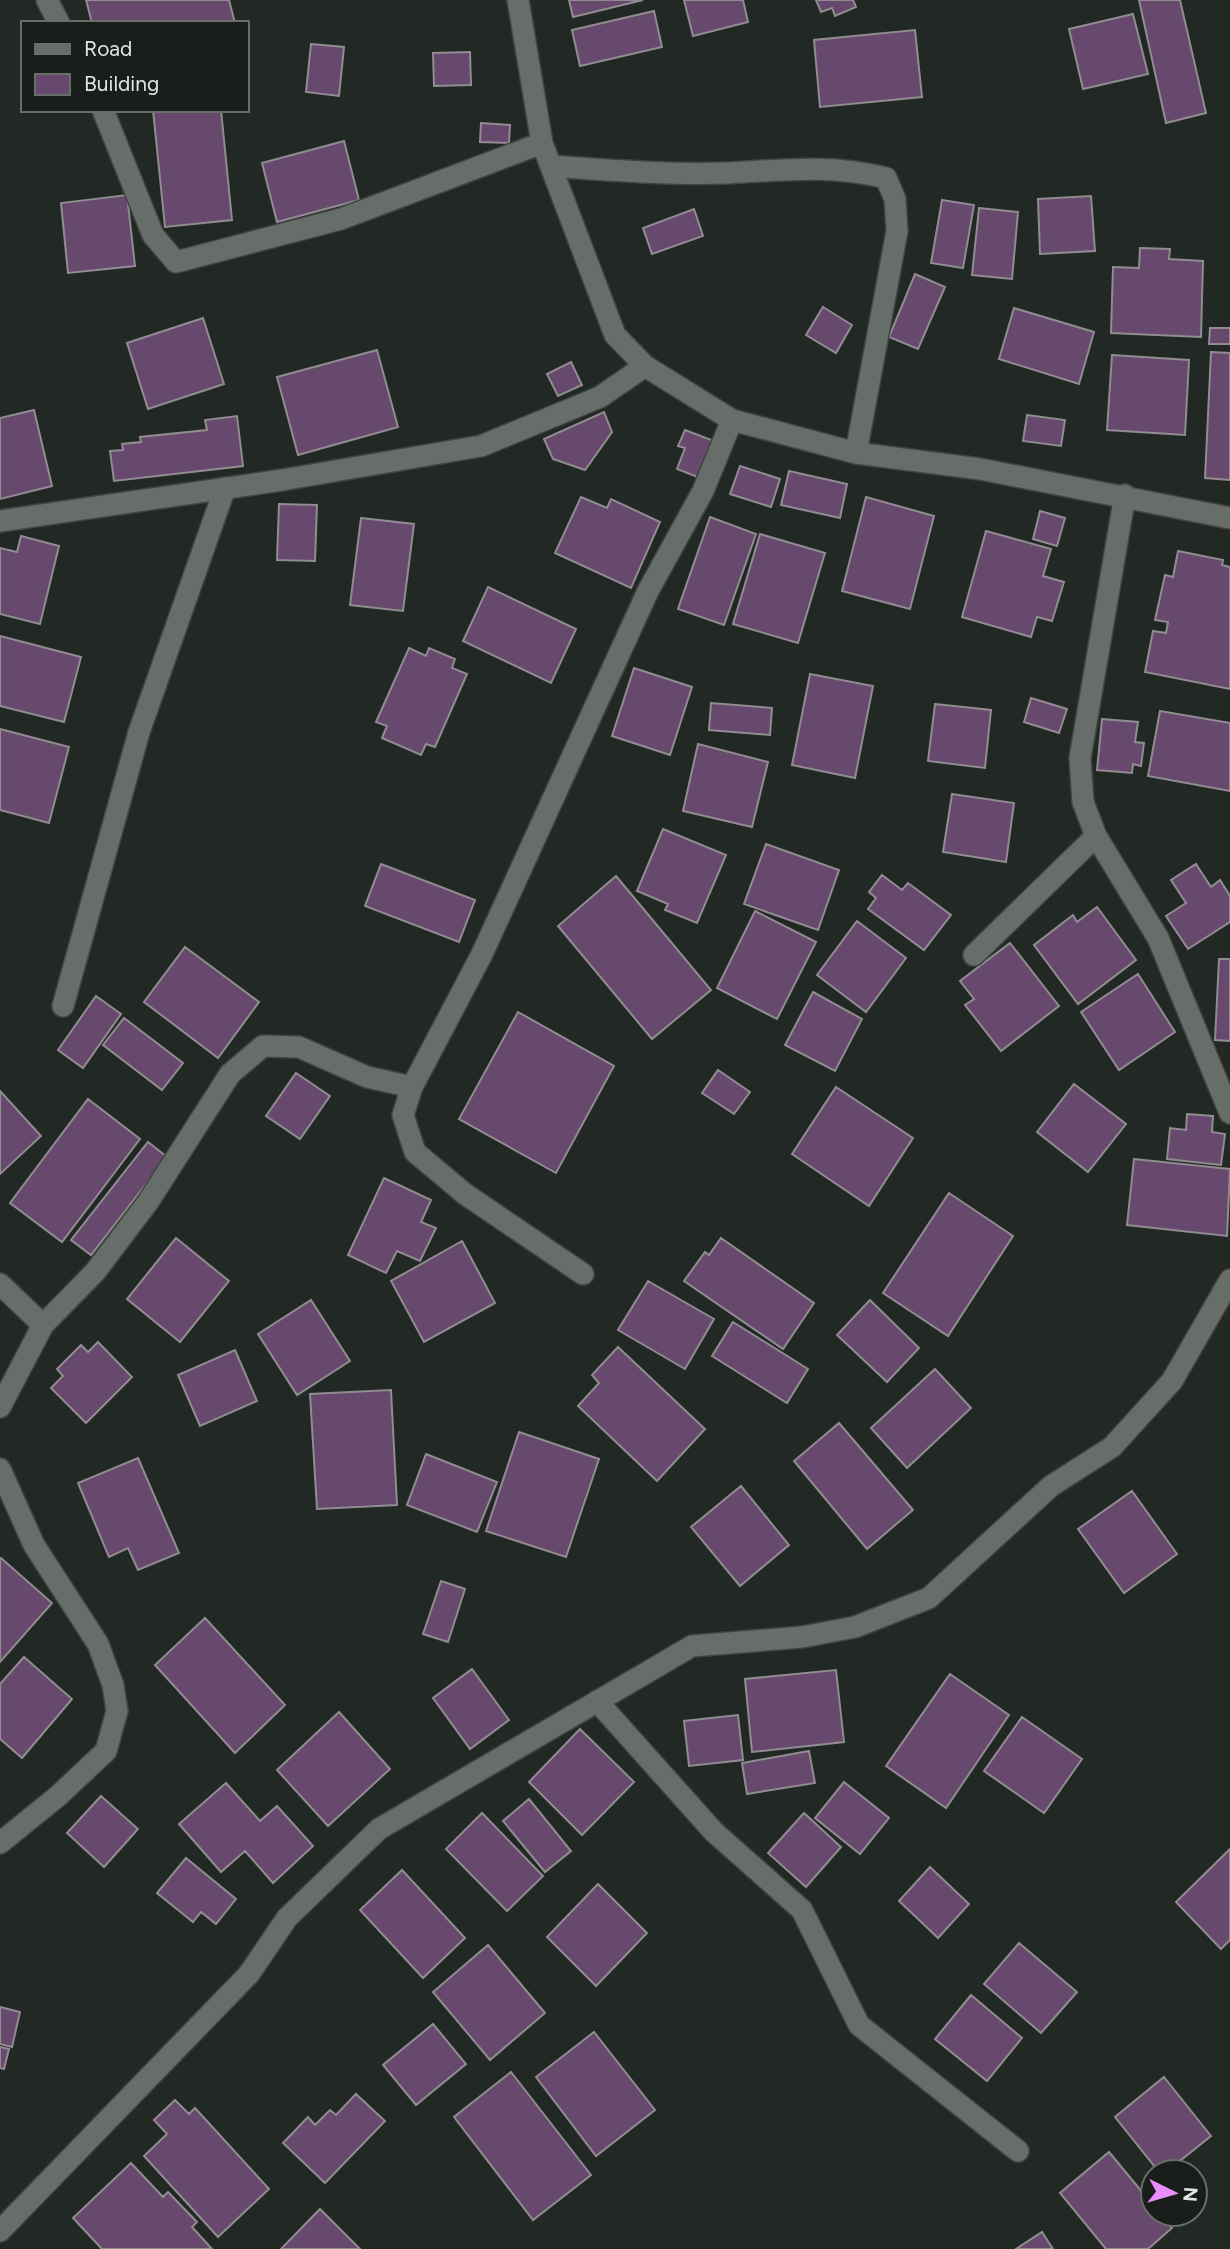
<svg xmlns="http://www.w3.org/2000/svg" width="1230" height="2249" viewBox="0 0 1230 2249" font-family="Figtree,sans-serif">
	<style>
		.building { fill: #66496c; stroke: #918b92; stroke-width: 2 }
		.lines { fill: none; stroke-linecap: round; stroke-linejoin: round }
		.street-casing { stroke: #3f4440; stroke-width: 24 }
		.street { stroke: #676e69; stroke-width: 21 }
	</style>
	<rect width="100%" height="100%" fill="#222824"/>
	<path class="building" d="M86 0H229L235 23H92Z
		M569 0H643L573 17Z
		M684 0H743L748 22 693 36Z
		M816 0H853L856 7 835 16 832 8 821 12Z
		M1139 0H1180L1206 113 1166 123Z
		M654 11 662 47 580 66 572 30Z
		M1133 14 1148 74 1083 89 1069 29Z
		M915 30 922 97 820 107 814 40Z
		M311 44 344 47 339 96 306 92Z
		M470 52 471 85 434 86 433 53Z
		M153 110H221L232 220 165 227Z
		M481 123 510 125 509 143 480 142Z
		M344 141 359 200 277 222 262 163Z
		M127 195 135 266 68 273 61 203Z
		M1091 196 1095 251 1040 254 1038 199Z
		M942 200 974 205 963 268 931 263Z
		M979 208 1018 212 1012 279 972 275Z
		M694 209 703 236 652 254 643 228Z
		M1140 248 1170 249 1169 259 1203 261 1201 337 1111 333 1113 267 1139 268Z
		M915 274 945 287 918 349 889 337Z
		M823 307 852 325 836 353 806 335Z
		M1014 308 1094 332 1079 384 999 359Z
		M203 318 224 384 148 409 127 343Z
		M1210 328H1230V344H1209Z
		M377 350 398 427 298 455 277 377Z
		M1211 352 1230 353V480L1205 478Z
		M1112 355 1189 360 1185 435 1107 430Z
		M571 362 582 385 558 396 547 374Z
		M34 410 52 486 0 499V418Z
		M604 412 612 432 585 470 553 459 544 439Z
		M1027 415 1065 420 1061 446 1023 441Z
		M237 416 243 466 114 481 110 451 123 450 122 444 141 442 140 437 207 430 205 420Z
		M685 430 714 441 700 478 677 469 685 448 678 446Z
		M740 466 780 479 771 507 730 494Z
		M789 471 847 484 840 518 781 505Z
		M581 497 607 508 611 499 660 522 631 588 555 553Z
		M866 497 934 516 910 609 842 591Z
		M279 504 317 505 315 561 277 560Z
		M1040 511 1065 518 1057 546 1033 539Z
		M710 517 756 534 724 625 678 609Z
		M361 518 414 524 403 611 350 605Z
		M986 531 1051 549 1043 576 1064 582 1052 621 1037 617 1031 637 962 617Z
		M760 534 825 553 798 643 733 624Z
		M21 536 59 546 40 624 0 614V548L17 552Z
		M1178 551 1223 560 1222 565 1230 567V689L1145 672 1153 631 1166 633 1168 622 1155 620 1165 575 1173 577Z
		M488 587 576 629 551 683 463 641Z
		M0 636 81 657 64 722 0 706Z
		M409 648 426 656 429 648 455 659 452 668 467 674 435 747 426 744 421 755 382 738 387 726 376 722Z
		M634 668 692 687 670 755 612 736Z
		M810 674 873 686 855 778 792 765Z
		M1031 698 1067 709 1059 733 1024 722Z
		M711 703 772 708 770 735 709 730Z
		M935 704 991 710 985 768 928 761Z
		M1160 711 1230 723V791L1148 776Z
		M1102 719 1138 722 1135 742 1144 743 1141 766 1133 764 1132 773 1097 770Z
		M0 729 69 747 49 823 0 810Z
		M698 744 768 762 752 827 683 811Z
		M952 794 1014 803 1006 862 943 852Z
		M663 829 726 855 697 923 665 910 668 904 637 891Z
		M766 844 839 870 818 930 744 904Z
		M381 864 475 900 459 942 365 906Z
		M1196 864 1211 887 1220 880 1230 896V922L1188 949 1166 916 1186 903 1171 880Z
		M882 875 902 890 908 883 951 915 924 950 868 909 876 898 869 892Z
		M616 876 711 990 652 1039 558 926Z
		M1097 907 1136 960 1078 1004 1034 945 1073 915 1077 922Z
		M755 911 816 942 777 1019 717 988Z
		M857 921 906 958 866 1012 817 975Z
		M1010 943 1059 1006 1001 1051 965 1005 974 999 960 981Z
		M185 947 259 1002 218 1058 144 1002Z
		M1219 959H1230V1041L1215 1040Z
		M1138 974 1175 1032 1119 1070 1081 1012Z
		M813 992 862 1019 835 1071 785 1045Z
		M96 996 121 1014 83 1068 58 1050Z
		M518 1012 614 1066 556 1173 459 1119Z
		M124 1018 183 1063 162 1090 103 1045Z
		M718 1070 750 1092 734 1114 702 1093Z
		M296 1073 330 1096 300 1139 266 1116Z
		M1074 1084 1126 1124 1088 1172 1037 1132Z
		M836 1087 913 1138 869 1206 792 1154Z
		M0 1091 41 1136 0 1174Z
		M88 1099 140 1139 62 1242 10 1203Z
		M1187 1114 1213 1116 1212 1132 1225 1134 1221 1165 1167 1159 1170 1128 1186 1130Z
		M148 1142 167 1157 91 1255 71 1240Z
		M1134 1159 1230 1169 1227 1236 1127 1225Z
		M384 1178 431 1200 421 1222 436 1228 420 1261 397 1251 386 1273 348 1255Z
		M949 1193 1013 1236 948 1336 883 1293Z
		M176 1238 229 1281 180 1342 127 1299Z
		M721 1238 814 1303 783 1349 684 1281 705 1252 709 1255Z
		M462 1241 495 1303 424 1342 391 1281Z
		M648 1281 714 1319 685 1369 618 1330Z
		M311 1300 350 1361 297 1395 258 1334Z
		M870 1300 919 1348 887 1382 837 1335Z
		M733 1322 808 1369 787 1403 712 1356Z
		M98 1342 132 1377 86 1423 51 1388 63 1376 57 1369 81 1345 88 1352Z
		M618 1347 705 1429 657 1481 578 1406 599 1383 592 1375Z
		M235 1350 257 1401 200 1426 178 1375Z
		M935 1369 971 1408 907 1468 871 1428Z
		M391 1390 397 1505 317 1509 310 1394Z
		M839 1423 913 1510 867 1549 794 1461Z
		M519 1432 599 1459 566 1557 486 1531Z
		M426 1454 497 1482 477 1532 407 1505Z
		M138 1458 179 1553 138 1570 128 1548 109 1557 78 1483Z
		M741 1486 789 1545 740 1586 691 1527Z
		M1132 1491 1177 1554 1124 1593 1078 1529Z
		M1 1558 52 1603 0 1662V1559Z
		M441 1581 465 1589 448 1642 423 1634Z
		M205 1618 285 1705 235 1753 155 1665Z
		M24 1657 72 1699 22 1758 0 1739V1684Z
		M472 1669 509 1720 470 1749 433 1698Z
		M836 1670 844 1742 752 1752 745 1679Z
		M950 1674 1009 1715 946 1808 886 1766Z
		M339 1712 390 1769 328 1826 277 1770Z
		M738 1715 743 1760 689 1766 684 1721Z
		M1022 1717 1082 1759 1044 1813 984 1771Z
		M580 1729 634 1782 582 1835 529 1782Z
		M809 1751 815 1783 747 1794 742 1763Z
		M844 1782 889 1818 860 1854 815 1818Z
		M226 1783 260 1821 277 1806 313 1846 273 1883 245 1851 221 1872 179 1824Z
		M101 1796 138 1829 104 1867 67 1833Z
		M529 1799 571 1851 545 1872 503 1821Z
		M482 1813 543 1876 507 1911 446 1849Z
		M804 1813 841 1847 806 1887 768 1853Z
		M1230 1849V1940L1221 1949 1176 1902Z
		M186 1858 236 1899 216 1924 201 1912 193 1922 157 1893Z
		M930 1867 969 1904 938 1938 899 1901Z
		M402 1870 465 1938 423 1978 360 1910Z
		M598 1884 647 1933 596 1986 547 1937Z
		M1019 1943 1077 1992 1041 2033 984 1984Z
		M488 1945 545 2013 490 2060 433 1992Z
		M971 1995 1022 2038 987 2081 935 2039Z
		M0 2007 20 2012 12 2047 0 2044Z
		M433 2024 466 2064 416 2105 383 2065Z
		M594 2032 655 2110 596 2156 536 2077Z
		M0 2047 9 2049 4 2069 0 2068Z
		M511 2072 591 2175 533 2220 454 2117Z
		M1164 2077 1211 2136 1166 2172H1159L1115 2117Z
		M356 2094 385 2121 325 2183 283 2143 308 2117 315 2125 330 2110 336 2115Z
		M175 2100 189 2114 195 2108 269 2189 218 2237 144 2156 167 2134 154 2120Z
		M1109 2152 1153 2205V2214H1160L1172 2228 1148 2249H1106L1060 2193Z
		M131 2163 163 2197 168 2192 197 2222 192 2227 212 2249H102L73 2218Z
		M320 2209 360 2249H281Z
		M1042 2232 1053 2249H1016Z"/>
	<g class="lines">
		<defs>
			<path id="street" d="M47 0 59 23
				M518 0 542 143 615 335 645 366 732 420 856 453 980 469 1230 518
				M103 110 153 235 176 262 341 219 542 143
				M551 166C609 170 668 175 727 173 782 170 832 164 886 178L895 199 897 231 856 453
				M1125 495 1080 758 1083 802 1096 836 1158 938 1230 1113
				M0 521 282 480 481 446 600 397 645 366
				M974 955 1096 836
				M63 1006 139 732 225 488
				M412 1087 403 1115 415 1152 465 1194 583 1274
				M0 1284 43 1325
				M0 1407 43 1325 95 1272 148 1202 230 1074 263 1046 299 1047 367 1077 412 1087 482 954 648 591 703 491 732 420
				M0 1469 34 1545 98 1644 113 1685 117 1711 106 1751 58 1796 0 1843
				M597 1701 714 1832 802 1910 859 2025 1018 2151
				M0 2231 249 1974 287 1918 379 1829 692 1646 802 1637 855 1627 929 1598 1051 1486 1112 1447 1172 1381 1230 1280"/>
		</defs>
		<use href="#street" class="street-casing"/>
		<use href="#street" class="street"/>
	</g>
	<rect x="21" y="21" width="228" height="91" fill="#191e1b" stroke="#696e6b" stroke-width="2"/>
	<rect x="35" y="44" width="35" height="10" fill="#676e69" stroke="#696e6b" stroke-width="2"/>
	<text x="84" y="56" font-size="21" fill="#e2e6e3">Road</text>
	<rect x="35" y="74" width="35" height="21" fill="#66496c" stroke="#696e6b" stroke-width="2"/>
	<text x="84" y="91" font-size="21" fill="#e2e6e3">Building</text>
	<g transform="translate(1174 2193) rotate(95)"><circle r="33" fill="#191e1b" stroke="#696e6b" stroke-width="2"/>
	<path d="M0-5L12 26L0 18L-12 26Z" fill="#ea8dfd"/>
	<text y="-10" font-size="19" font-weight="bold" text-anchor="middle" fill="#e2e6e3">N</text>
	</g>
</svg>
